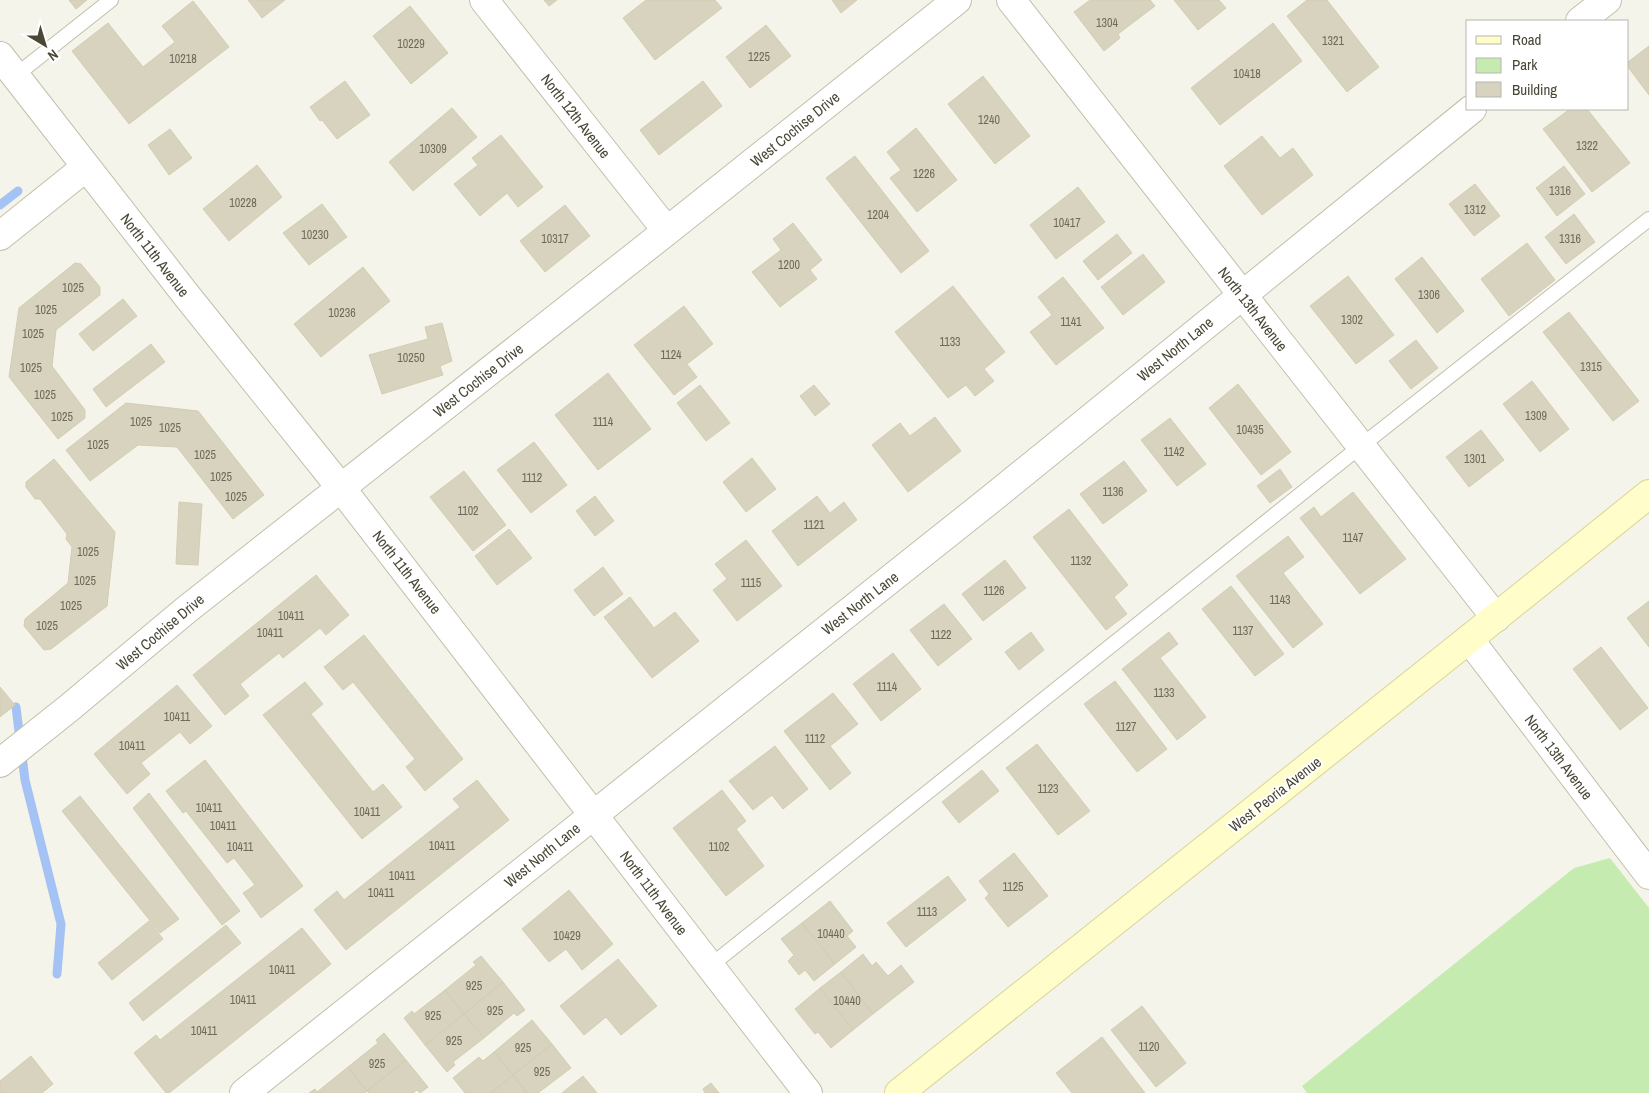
<svg xmlns="http://www.w3.org/2000/svg" width="1649" height="1093" viewBox="0 0 1649 1093" font-family="'Archivo Narrow',sans-serif">
	<style>
		.green { fill: #c5ebb1 }
		.lines { fill: none; stroke-linecap: round; stroke-linejoin: round }
		.stream { stroke: #a4c3f4; stroke-width: 9 }
		.building { fill: #d8d3be; stroke: #d3cdb1 }
		.service-casing { stroke: #c2bfab; stroke-width: 16 }
		.minor-casing { stroke: #c2bfab; stroke-width: 30 }
		.secondary-casing { stroke: #d8d498; stroke-width: 30 }
		.service { stroke: #fff; stroke-width: 14 }
		.minor { stroke: #fff; stroke-width: 28 }
		.secondary { stroke: #fffdca; stroke-width: 28 }
		.labels { text-anchor: middle; dominant-baseline: central; stroke-width: 4; stroke-linejoin: round; paint-order: stroke }
		.number-label { font-size: 12px; fill: #6e6a59 }
		.street-label { font-size: 15px; fill: #4a4737; stroke: #fff }
	</style>
	<rect width="100%" height="100%" fill="#f5f4ea"/>
	<path class="green" d="M1610 858 1649 908V1093H1307L1302 1086 1574 868Z"/>
	<g class="lines">
		<path class="stream" d="M0 205 18 191
			M16 707 25 780 61 924 57 974"/>
	</g>
	<path class="building" d="M69 0H87L76 9Z
		M248 0H285L262 18Z
		M544 0H557L549 6Z
		M646 0H715L722 8 655 60 623 18Z
		M832 0H857L841 13Z
		M1090 0H1150L1155 6 1118 34 1120 38 1104 51 1074 12Z
		M1174 0H1219L1226 8 1198 30Z
		M1307 0H1327L1379 67 1347 92 1287 16Z
		M193 1 229 47 129 124 72 51 108 23 143 67 175 42 162 26Z
		M410 6 448 53 411 84 373 36Z
		M1273 23 1302 61 1220 125 1191 88Z
		M766 25 791 56 750 88 726 57Z
		M1649 46V95L1628 67V62Z
		M983 76 1030 136 995 164 948 104Z
		M345 81 370 115 337 139 322 120 320 121 310 107Z
		M703 81 722 106 659 155 640 130Z
		M452 108 477 137 413 191 389 162Z
		M1570 109H1587L1630 163 1592 192 1543 129Z
		M916 128 957 180 917 212 890 178 901 170 887 152Z
		M170 129 192 158 169 175 148 145Z
		M501 135 543 187 518 207 507 193 480 216 454 184 478 165 472 158Z
		M1262 136 1280 158 1293 148 1313 175 1262 215 1224 166Z
		M855 156 929 251 901 273 826 178Z
		M257 165 282 197 229 241 203 209Z
		M1564 166 1585 194 1557 216 1536 188Z
		M1475 184 1500 216 1474 236 1449 204Z
		M1078 187 1105 222 1056 259 1030 225Z
		M322 204 347 237 309 265 283 233Z
		M565 205 590 236 545 272 520 241Z
		M1574 214 1595 242 1566 264 1545 237Z
		M793 223 822 260 810 270 817 279 780 307 752 272 781 250 773 239Z
		M1117 234 1132 253 1098 280 1083 261Z
		M1527 243 1555 280 1509 316 1481 279Z
		M1143 254 1165 282 1123 315 1101 287Z
		M1422 257 1464 311 1437 333 1395 279Z
		M75 263 81 264 100 287V295L56 330 52 366 85 410V418L58 439 9 377 19 308Z
		M363 267 390 301 321 357 294 324Z
		M1348 276 1394 335 1356 364 1310 306Z
		M1063 277 1104 328 1056 365 1030 332 1052 315 1038 297Z
		M953 286 1005 352 984 369 994 381 975 396 966 385 948 398 895 332Z
		M123 299 137 316 93 351 79 334Z
		M684 306 713 344 687 364 697 377 674 395 634 345Z
		M1569 312 1639 401 1613 421 1543 332Z
		M442 323 452 361 440 366 443 375 382 394 369 355 428 339 425 327Z
		M1416 340 1438 368 1411 389 1389 361Z
		M151 344 165 362 106 407 93 389Z
		M608 373 651 429 598 470 555 415Z
		M1532 381 1569 429 1540 452 1503 404Z
		M1238 384 1291 452 1261 475 1209 408Z
		M700 385 730 423 706 441 677 403Z
		M814 385 830 404 815 416 800 396Z
		M126 403 198 411 264 495 233 519 177 447 138 445 90 481 66 450Z
		M935 417 961 451 908 492 872 445 900 423 910 436Z
		M1170 418 1206 464 1177 486 1141 440Z
		M1481 430 1504 460 1469 487 1446 457Z
		M534 442 567 485 531 513 497 470Z
		M752 458 776 489 746 512 723 482Z
		M54 459 115 532 107 606 51 649 44 650 24 626 25 619 68 583 72 547 66 539 67 534 40 499H35L26 487V482Z
		M1124 461 1147 491 1103 524 1080 494Z
		M1280 469 1292 487 1270 503 1257 486Z
		M464 471 506 525 473 551 430 497Z
		M1353 492 1406 559 1360 594 1300 518 1314 507 1321 517Z
		M595 496 614 521 595 536 576 511Z
		M817 496 830 513 844 502 857 520 798 566 772 531Z
		M179 502 202 504 198 565 176 564Z
		M1069 509 1128 585 1114 597 1127 614 1106 630 1033 537Z
		M509 529 532 558 497 585 475 556Z
		M1288 536 1304 557 1283 573 1323 624 1293 648 1236 576Z
		M746 540 782 586 737 621 713 590 727 579 715 564Z
		M1005 560 1026 588 983 621 962 594Z
		M603 567 623 594 594 616 574 590Z
		M316 575 349 615 326 635 320 628 283 658 279 653 240 684 249 696 225 715 193 675Z
		M1231 586 1284 654 1255 676 1202 609Z
		M630 597 654 628 675 612 699 641 652 678 604 617Z
		M1649 601V647L1627 618Z
		M944 604 972 639 938 666 910 630Z
		M1031 632 1044 650 1019 670 1005 652Z
		M1169 632 1178 644 1160 658 1206 717 1177 740 1122 669Z
		M364 635 463 759 425 791 406 767 415 759 353 682 343 690 324 667Z
		M1601 647 1648 708 1620 730 1573 669Z
		M893 653 921 689 881 721 853 684Z
		M1115 681 1167 749 1137 772 1084 704Z
		M305 682 323 704 311 714 373 792 383 784 402 807 362 839 263 715Z
		M177 685 212 726 190 744 180 732 141 763 150 774 127 794 94 754Z
		M0 687 15 705 0 717Z
		M833 693 858 724 830 746 851 773 830 790 784 731Z
		M1037 744 1090 811 1058 835 1006 768Z
		M775 746 808 789 783 809 772 795 753 810 729 781Z
		M205 760 303 886 261 918 243 893 255 885 234 858 227 863 186 811 183 813 166 791Z
		M982 770 999 791 959 823 942 802Z
		M477 780 509 820 346 950 314 910 337 891 344 900 460 807 453 799Z
		M722 790 746 821 736 829 764 866 726 896 673 828Z
		M149 793 240 911 222 925 133 808Z
		M80 796 179 919 160 933 62 811Z
		M1014 853 1048 896 1008 927 985 898 989 894 979 881Z
		M948 876 966 900 906 947 887 923Z
		M569 890 613 944 582 970 566 949 549 962 522 929Z
		M830 901 853 931 847 936 856 947 835 964 802 923Z
		M149 921 163 939 112 980 98 963Z
		M802 923 835 964 814 981 805 970 799 975 788 961 794 955 781 939Z
		M226 925 241 943 143 1021 129 1003Z
		M302 928 331 964 169 1093H166L134 1053 156 1035 160 1040Z
		M863 954 872 966 876 962 888 976 901 965 914 982 873 1014 841 972Z
		M481 956 503 982 464 1014 445 990 476 965 473 962Z
		M618 959 657 1006 621 1035 606 1017 584 1035 560 1006Z
		M841 972 873 1014 853 1030 820 988Z
		M503 982 525 1010 517 1016 514 1013 484 1038 464 1014Z
		M820 988 853 1030 831 1048 818 1032 815 1034 795 1009Z
		M445 990 464 1014 425 1045 404 1018 412 1011 414 1014Z
		M1142 1006 1186 1063 1156 1087 1111 1030Z
		M464 1014 484 1038 453 1062 455 1065 447 1072 425 1045Z
		M532 1020 552 1044 513 1075 494 1052Z
		M384 1033 406 1060 367 1091 348 1067 378 1043 376 1040Z
		M1102 1037 1145 1093H1072L1056 1073Z
		M552 1044 571 1068 538 1093H527L513 1075Z
		M494 1052 513 1075 491 1093H465L453 1078 479 1057 483 1061Z
		M31 1056 53 1084 42 1093H0V1081Z
		M406 1060 428 1087 420 1093 417 1090 413 1093H369L367 1091Z
		M348 1067 367 1091 365 1093H309L315 1089 317 1092Z
		M513 1075 527 1093H491Z
		M583 1076 597 1093H562Z
		M711 1083 719 1093H705L703 1089Z"/>
	<g class="lines">
		<defs>
			<path id="service" d="M15 76 111 0
				M710 966 1361 446 1649 219"/>
			<path id="minor" d="M484 0 667 231
				M1011 0 1496 618
				M1580 21 1607 0
				M0 56 187 296 341 488 808 1093
				M0 236 86 167
				M1469 639 1649 875
				M0 763 69 708 186 610 667 231 957 0
				M244 1093 991 499 1472 109"/>
			<path id="secondary" d="M899 1093 1469 639 1649 494"/>
		</defs>
		<use href="#service" class="service-casing"/>
		<use href="#minor" class="minor-casing"/>
		<use href="#secondary" class="secondary-casing"/>
		<use href="#service" class="service"/>
		<use href="#minor" class="minor"/>
		<use href="#secondary" class="secondary"/>
	</g>
	<g class="labels">
		<g class="number-label">
			<text x="1107" y="23">1304</text>
			<text x="1333" y="41">1321</text>
			<text x="411" y="44">10229</text>
			<text x="759" y="57">1225</text>
			<text x="183" y="59">10218</text>
			<text x="1247" y="74">10418</text>
			<text x="989" y="120">1240</text>
			<text x="1587" y="146">1322</text>
			<text x="433" y="149">10309</text>
			<text x="924" y="174">1226</text>
			<text x="1560" y="191">1316</text>
			<text x="243" y="203">10228</text>
			<text x="1475" y="210">1312</text>
			<text x="878" y="215">1204</text>
			<text x="1067" y="223">10417</text>
			<text x="315" y="235">10230</text>
			<text x="555" y="239">10317</text>
			<text x="1570" y="239">1316</text>
			<text x="789" y="265">1200</text>
			<text x="73" y="288">1025</text>
			<text x="1429" y="295">1306</text>
			<text x="46" y="310">1025</text>
			<text x="342" y="313">10236</text>
			<text x="1352" y="320">1302</text>
			<text x="1071" y="322">1141</text>
			<text x="33" y="334">1025</text>
			<text x="950" y="342">1133</text>
			<text x="671" y="355">1124</text>
			<text x="411" y="358">10250</text>
			<text x="1591" y="367">1315</text>
			<text x="31" y="368">1025</text>
			<text x="45" y="395">1025</text>
			<text x="1536" y="416">1309</text>
			<text x="62" y="417">1025</text>
			<text x="141" y="422">1025</text>
			<text x="603" y="422">1114</text>
			<text x="170" y="428">1025</text>
			<text x="1250" y="430">10435</text>
			<text x="98" y="445">1025</text>
			<text x="1174" y="452">1142</text>
			<text x="205" y="455">1025</text>
			<text x="1475" y="459">1301</text>
			<text x="221" y="477">1025</text>
			<text x="532" y="478">1112</text>
			<text x="1113" y="492">1136</text>
			<text x="236" y="497">1025</text>
			<text x="468" y="511">1102</text>
			<text x="814" y="525">1121</text>
			<text x="1353" y="538">1147</text>
			<text x="88" y="552">1025</text>
			<text x="1081" y="561">1132</text>
			<text x="85" y="581">1025</text>
			<text x="751" y="583">1115</text>
			<text x="994" y="591">1126</text>
			<text x="1280" y="600">1143</text>
			<text x="71" y="606">1025</text>
			<text x="291" y="616">10411</text>
			<text x="47" y="626">1025</text>
			<text x="1243" y="631">1137</text>
			<text x="270" y="633">10411</text>
			<text x="941" y="635">1122</text>
			<text x="887" y="687">1114</text>
			<text x="1164" y="693">1133</text>
			<text x="177" y="717">10411</text>
			<text x="1126" y="727">1127</text>
			<text x="815" y="739">1112</text>
			<text x="132" y="746">10411</text>
			<text x="1048" y="789">1123</text>
			<text x="209" y="808">10411</text>
			<text x="367" y="812">10411</text>
			<text x="223" y="826">10411</text>
			<text x="442" y="846">10411</text>
			<text x="240" y="847">10411</text>
			<text x="719" y="847">1102</text>
			<text x="402" y="876">10411</text>
			<text x="1013" y="887">1125</text>
			<text x="381" y="893">10411</text>
			<text x="927" y="912">1113</text>
			<text x="831" y="934">10440</text>
			<text x="567" y="936">10429</text>
			<text x="282" y="970">10411</text>
			<text x="474" y="986">925</text>
			<text x="243" y="1000">10411</text>
			<text x="847" y="1001">10440</text>
			<text x="495" y="1011">925</text>
			<text x="433" y="1016">925</text>
			<text x="204" y="1031">10411</text>
			<text x="454" y="1041">925</text>
			<text x="1149" y="1047">1120</text>
			<text x="523" y="1048">925</text>
			<text x="377" y="1064">925</text>
			<text x="542" y="1072">925</text>
		</g>
		<g class="street-label">
			<text transform="translate(576 116) rotate(52)">North 12th Avenue</text>
			<text transform="translate(795 129) rotate(-39)">West Cochise Drive</text>
			<text transform="translate(155 255) rotate(52)">North 11th Avenue</text>
			<text transform="translate(1253 309) rotate(52)">North 13th Avenue</text>
			<text transform="translate(1175 349) rotate(-39)">West North Lane</text>
			<text transform="translate(478 380) rotate(-38)">West Cochise Drive</text>
			<text transform="translate(407 572) rotate(52)">North 11th Avenue</text>
			<text transform="translate(860 603) rotate(-38)">West North Lane</text>
			<text transform="translate(160 632) rotate(-40)">West Cochise Drive</text>
			<text transform="translate(1559 757) rotate(53)">North 13th Avenue</text>
			<text transform="translate(1275 794) rotate(-38)">West Peoria Avenue</text>
			<text transform="translate(542 855) rotate(-39)">West North Lane</text>
			<text transform="translate(654 893) rotate(53)">North 11th Avenue</text>
		</g>
	</g>
	<rect x="1466" y="20" width="162" height="90" fill="#ffffff" stroke="#b7b5af"/>
	<rect x="1476" y="36" width="25" height="8" fill="#fffdca" stroke="#b7b5af"/>
	<text x="1512" y="45" font-size="15" fill="#4a4737">Road</text>
	<rect x="1476" y="58" width="25" height="15" fill="#c5ebb1" stroke="#b7b5af"/>
	<text x="1512" y="70" font-size="15" fill="#4a4737">Park</text>
	<rect x="1476" y="82" width="25" height="15" fill="#d8d3be" stroke="#b7b5af"/>
	<text x="1512" y="95" font-size="15" fill="#4a4737">Building</text>
	<g transform="translate(45 45) rotate(142)" stroke="#ffffff" stroke-width="4" paint-order="stroke">
	<path d="M0-4L9 19L0 12L-9 19Z" fill="#4a4737"/>
	<text y="-8" font-size="14" font-weight="bold" text-anchor="middle" fill="#4a4737">N</text>
	</g>
</svg>
